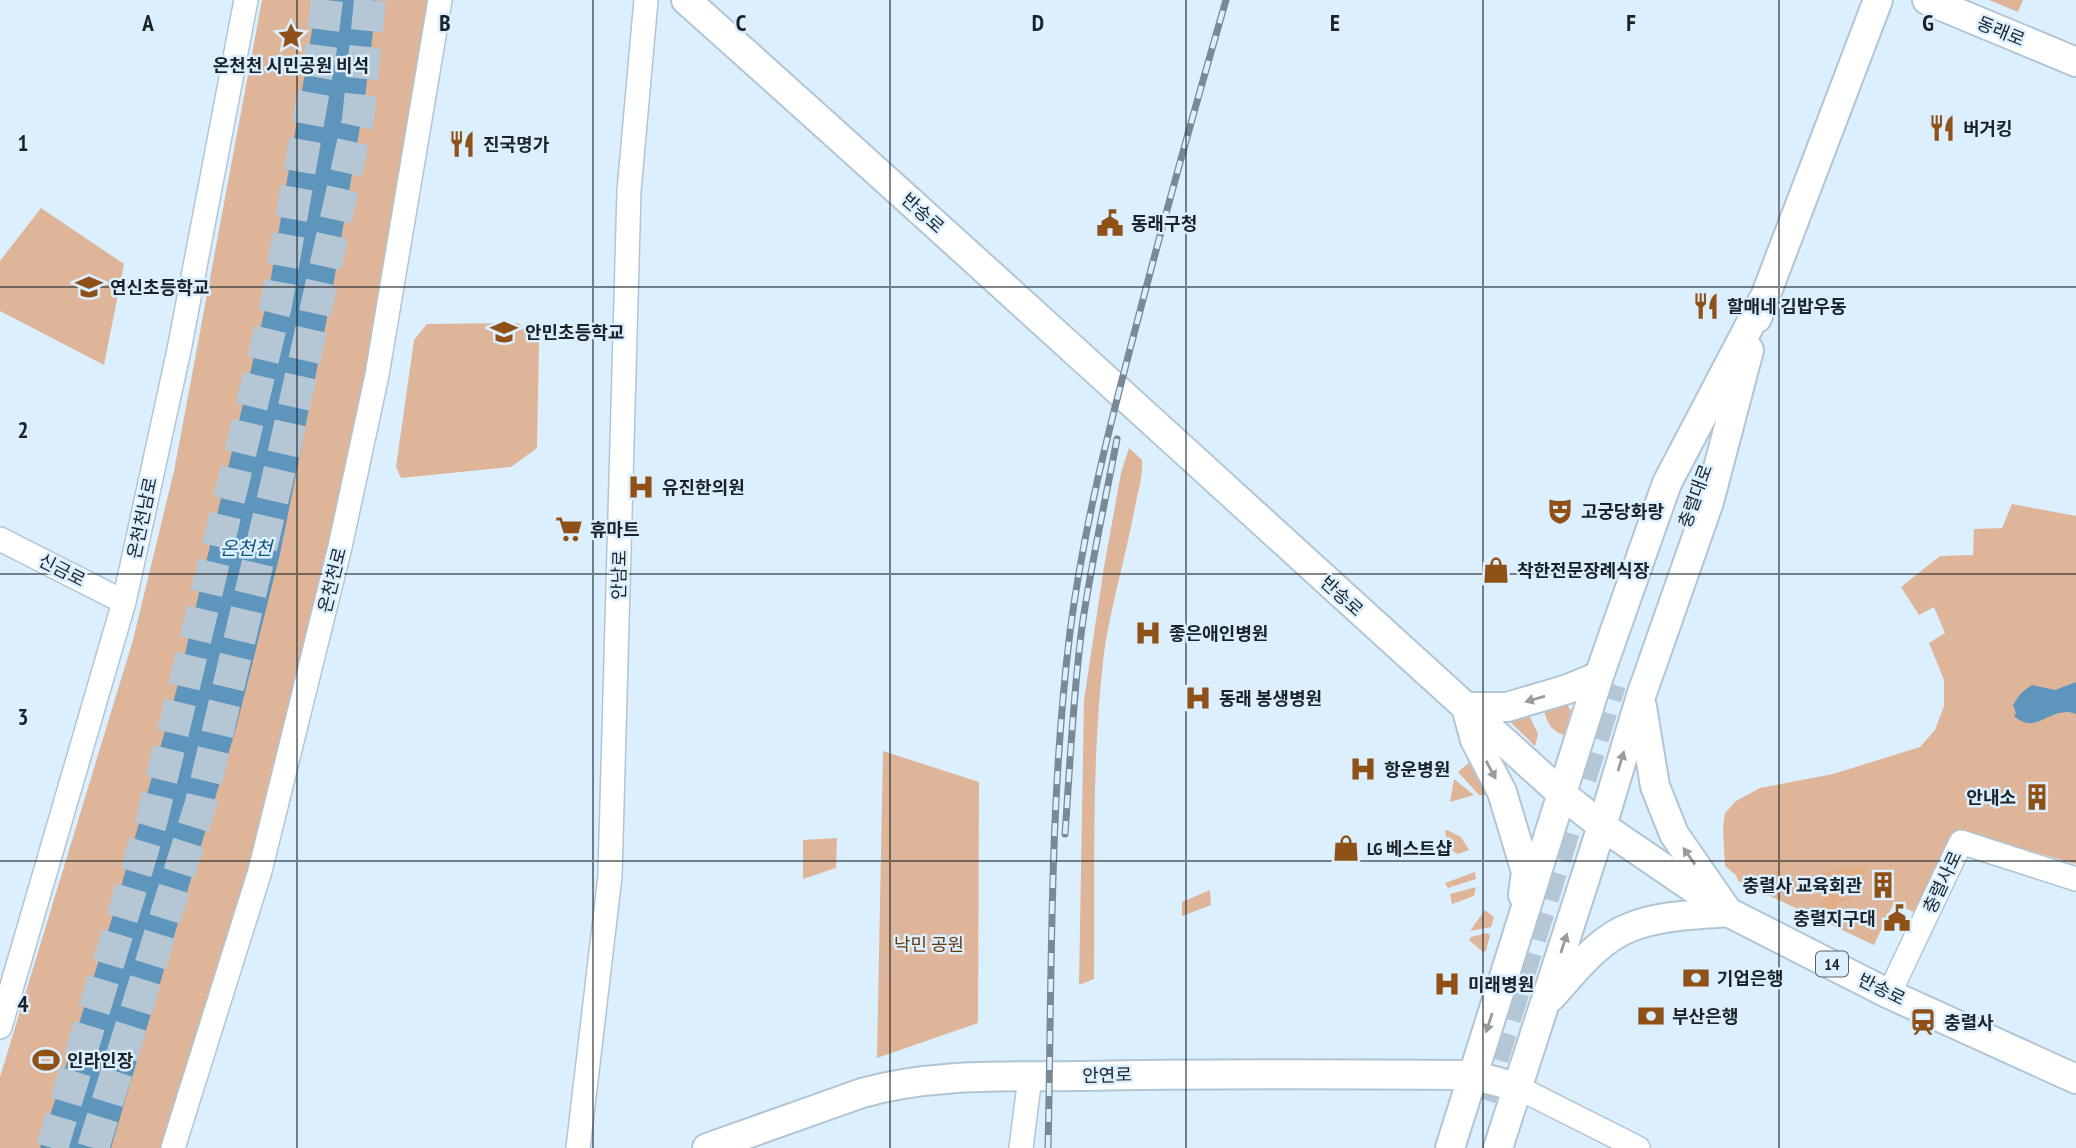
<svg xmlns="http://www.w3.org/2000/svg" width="2076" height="1148" viewBox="0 0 2076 1148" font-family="'PT Sans Narrow','Noto Sans KR',sans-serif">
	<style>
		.green { fill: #deb598 }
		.forest { fill: #e3ad86 }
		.water { fill: #5e95bc }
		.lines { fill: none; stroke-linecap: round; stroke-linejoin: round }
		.major-tunnel { stroke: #b5c6d4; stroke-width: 28; stroke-dasharray: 28 14; stroke-linecap: butt }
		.highway-tunnel { stroke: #b5c6d4; stroke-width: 32; stroke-dasharray: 32 16; stroke-linecap: butt }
		.minor-casing { stroke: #b1c5d4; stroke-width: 26 }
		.major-casing { stroke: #b1c5d4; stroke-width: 32 }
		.minor { stroke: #fff; stroke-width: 23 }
		.major { stroke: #fff; stroke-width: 28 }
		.rail-casing { stroke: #7b8994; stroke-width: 7 }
		.rail { stroke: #dbefff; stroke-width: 4.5; stroke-dasharray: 13; stroke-linecap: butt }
		.oneway { fill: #989c9e }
		.grid { fill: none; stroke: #1b2328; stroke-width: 2; stroke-opacity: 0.55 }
		.labels { text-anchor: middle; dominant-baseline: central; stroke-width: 5; stroke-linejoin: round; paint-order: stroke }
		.shield { fill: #dbefff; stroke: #556068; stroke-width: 2 }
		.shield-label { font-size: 16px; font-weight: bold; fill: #1b2328 }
		.street-label { font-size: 18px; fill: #1b2328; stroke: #dbefff }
		.poi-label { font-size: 18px; font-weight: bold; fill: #1b2328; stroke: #dbefff; text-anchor: start }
		.park-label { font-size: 18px; fill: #6b3a0a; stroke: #dbefff }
		.water-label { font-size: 19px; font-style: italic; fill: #12547b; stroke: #dbefff }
		.grid-label { font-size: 23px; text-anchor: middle; font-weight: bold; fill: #1b2328; stroke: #dbefff; stroke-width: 5; stroke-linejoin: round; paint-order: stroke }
	</style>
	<rect width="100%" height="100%" fill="#dbefff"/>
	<path class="green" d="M262 0H430L390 251 339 497 267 798 227 950 167 1148H0V1077L133 640 174 471Z
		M1989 0H2023L2018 12Z
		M41 208 124 264 104 365 0 311V261Z
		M518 323 539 341 537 448 511 467 401 478 396 467 414 340 427 324Z
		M1129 448 1142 460C1143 477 1138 491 1135 507 1126 556 1111 604 1104 653 1091 762 1095 870 1094 979L1079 985 1084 700 1104 567 1121 473Z
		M2012 504 2076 516V864L1957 830 1916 913 1894 903 1874 945 1738 881 1736 875 1725 866 1723 828 1725 813 1736 801 1760 788 1833 774 1920 747 1935 730 1944 706V680L1929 643 1945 633 1934 607 1919 615 1901 587 1940 556 1973 555 1974 529 2002 528Z
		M1565 701 1571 711 1564 735C1549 730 1547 721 1543 707Z
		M1527 711 1538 734 1535 746 1505 717Z
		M883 751 979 782 978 1023 877 1058Z
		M1471 761 1497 807 1485 795H1479L1458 772Z
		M1454 779 1474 795 1450 802Z
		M1447 830 1461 837 1469 850 1458 854C1447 849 1447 841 1445 831Z
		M837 838 836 868 803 879V840Z
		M1475 872 1476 879 1448 888 1445 883Z
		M1476 887 1474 896 1452 904 1450 894Z
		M1210 890 1211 905 1182 916V902Z
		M1485 910 1494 917 1491 927 1470 931Z
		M1487 933 1490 935 1486 951 1483 952 1469 940 1471 937Z"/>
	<path class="forest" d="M1861 865 1865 867 1867 871 1860 879 1859 889 1852 893 1851 900 1839 902C1835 909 1835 916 1826 918L1821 915 1820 906 1824 894 1823 874C1834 867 1850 872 1861 865Z"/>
	<path class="water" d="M317 0H377L365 97 331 298 280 554 236 728 111 1148H40L114 912 177 688 268 296Z
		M2076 682V714C2051 704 2037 737 2014 716L2016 713 2013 705 2021 693 2032 685 2055 690Z"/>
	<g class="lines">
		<path class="major-tunnel" d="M1482 1099 1612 684"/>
		<path class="highway-tunnel" d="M52 1148 151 823 276 305 320 55 327 0
			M93 1148 201 803 285 447 358 120 370 0"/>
		<defs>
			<path id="minor" d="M0 539 124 602
				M1889 994 1961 842 2076 879
				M0 1027 124 602 179 350 246 0
				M1517 1087 1638 1148
				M173 1148 260 871 340 547 377 375 440 0
				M578 1148 610 876 629 191 646 0
				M1021 1148 1030 1077"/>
			<path id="major" d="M686 0C980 262 1270 530 1563 795L1602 826 1728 912 1889 994 2076 1079
				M1927 0 2076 62
				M1757 318 1878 0
				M1523 895 1526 872 1502 792 1475 740 1466 707H1507L1568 689 1599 676
				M1551 997C1574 972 1598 939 1631 927 1661 915 1696 915 1728 912L1674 834 1655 786 1642 707
				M707 1148 862 1093C932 1073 1007 1077 1079 1076 1210 1073 1341 1074 1472 1075L1517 1087
				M1450 1148 1599 676 1667 483 1763 300
				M1498 1148 1602 826 1641 696 1709 502 1749 350"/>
		</defs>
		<use href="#minor" class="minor-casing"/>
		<use href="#major" class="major-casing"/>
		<use href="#minor" class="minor"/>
		<use href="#major" class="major"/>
		<defs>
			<path id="rail" d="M1065 834C1070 765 1073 696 1082 627 1091 564 1105 502 1117 439
				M1048 1148C1052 976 1049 803 1070 632 1083 531 1108 432 1134 334 1163 222 1194 111 1226 0"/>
		</defs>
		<use href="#rail" class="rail-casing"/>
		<use href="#rail" class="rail"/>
	</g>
	<defs><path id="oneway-solid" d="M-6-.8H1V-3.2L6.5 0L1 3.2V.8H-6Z" transform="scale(1.75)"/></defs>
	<g class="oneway">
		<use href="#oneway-solid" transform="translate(1535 699) rotate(164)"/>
		<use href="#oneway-solid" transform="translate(1621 761) rotate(-73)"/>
		<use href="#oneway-solid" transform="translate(1491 770) rotate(62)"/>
		<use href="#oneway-solid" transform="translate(1689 856) rotate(-125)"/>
		<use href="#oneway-solid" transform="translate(1564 943) rotate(-72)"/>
		<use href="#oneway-solid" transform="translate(1489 1023) rotate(108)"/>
	</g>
	<path class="grid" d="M297 0V1148M593 0V1148M890 0V1148M1186 0V1148M1483 0V1148M1779 0V1148M0 287H2076M0 574H2076M0 861H2076"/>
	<defs>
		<symbol id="sight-bare" viewBox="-9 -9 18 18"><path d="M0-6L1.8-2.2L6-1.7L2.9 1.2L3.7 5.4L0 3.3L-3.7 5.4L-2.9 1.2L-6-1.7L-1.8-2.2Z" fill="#905118" stroke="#dbefff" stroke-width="2.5" paint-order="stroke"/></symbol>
		<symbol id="restaurant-bare" viewBox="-9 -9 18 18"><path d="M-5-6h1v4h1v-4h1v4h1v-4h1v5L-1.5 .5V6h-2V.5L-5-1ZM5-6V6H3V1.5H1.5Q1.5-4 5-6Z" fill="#905118" stroke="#dbefff" stroke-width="2.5" paint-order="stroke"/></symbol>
		<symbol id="civic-bare" viewBox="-9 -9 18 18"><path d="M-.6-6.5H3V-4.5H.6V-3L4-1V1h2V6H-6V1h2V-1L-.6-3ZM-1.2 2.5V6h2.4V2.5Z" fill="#905118" stroke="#dbefff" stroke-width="2.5" paint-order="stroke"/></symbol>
		<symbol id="school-bare" viewBox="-9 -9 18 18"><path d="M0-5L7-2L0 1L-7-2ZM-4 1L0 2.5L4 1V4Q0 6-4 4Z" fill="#905118" stroke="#dbefff" stroke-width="2.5" paint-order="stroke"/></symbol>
		<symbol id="hospital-bare" viewBox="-9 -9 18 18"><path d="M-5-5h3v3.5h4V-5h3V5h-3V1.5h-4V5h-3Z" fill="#905118" stroke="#dbefff" stroke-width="2.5" paint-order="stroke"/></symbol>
		<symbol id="theatre-bare" viewBox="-9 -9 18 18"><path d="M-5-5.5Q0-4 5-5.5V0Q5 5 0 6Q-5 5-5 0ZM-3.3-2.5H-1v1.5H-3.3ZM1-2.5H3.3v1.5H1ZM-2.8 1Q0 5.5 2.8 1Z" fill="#905118" stroke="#dbefff" stroke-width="2.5" paint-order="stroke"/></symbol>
		<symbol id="supermarket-bare" viewBox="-9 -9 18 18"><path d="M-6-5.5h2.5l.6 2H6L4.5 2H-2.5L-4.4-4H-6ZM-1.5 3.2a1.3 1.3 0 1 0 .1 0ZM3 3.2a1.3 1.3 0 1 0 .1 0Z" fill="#905118" stroke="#dbefff" stroke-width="2.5" paint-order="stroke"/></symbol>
		<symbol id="shop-bare" viewBox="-9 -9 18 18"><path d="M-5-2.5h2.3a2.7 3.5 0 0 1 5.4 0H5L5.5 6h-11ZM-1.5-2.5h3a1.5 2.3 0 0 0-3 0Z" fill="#905118" stroke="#dbefff" stroke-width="2.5" paint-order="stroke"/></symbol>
		<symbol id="building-bare" viewBox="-9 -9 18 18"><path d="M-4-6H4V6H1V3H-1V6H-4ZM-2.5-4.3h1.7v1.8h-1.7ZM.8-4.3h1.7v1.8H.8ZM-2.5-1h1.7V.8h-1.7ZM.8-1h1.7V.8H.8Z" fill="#905118" stroke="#dbefff" stroke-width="2.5" paint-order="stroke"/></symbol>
		<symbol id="bank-bare" viewBox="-9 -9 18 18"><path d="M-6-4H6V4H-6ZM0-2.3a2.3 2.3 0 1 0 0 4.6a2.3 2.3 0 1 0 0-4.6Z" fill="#905118" stroke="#dbefff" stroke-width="2.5" paint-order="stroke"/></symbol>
		<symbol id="station-bare" viewBox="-9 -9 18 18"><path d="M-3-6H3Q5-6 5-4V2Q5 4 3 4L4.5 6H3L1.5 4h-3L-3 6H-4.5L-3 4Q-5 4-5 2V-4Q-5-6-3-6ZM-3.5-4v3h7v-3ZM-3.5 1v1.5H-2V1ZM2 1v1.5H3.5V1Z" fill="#905118" stroke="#dbefff" stroke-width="2.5" paint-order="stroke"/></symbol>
		<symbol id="stadium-bare" viewBox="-9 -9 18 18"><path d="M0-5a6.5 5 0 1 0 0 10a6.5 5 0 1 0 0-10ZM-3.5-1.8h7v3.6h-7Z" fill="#905118" stroke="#dbefff" stroke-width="2.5" paint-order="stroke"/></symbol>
	</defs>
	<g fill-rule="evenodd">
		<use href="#sight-bare" x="272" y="17" width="38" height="38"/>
		<use href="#restaurant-bare" x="1923" y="109" width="38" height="38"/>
		<use href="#restaurant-bare" x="443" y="125" width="38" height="38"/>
		<use href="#civic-bare" x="1091" y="204" width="38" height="38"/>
		<use href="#school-bare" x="70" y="268" width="38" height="38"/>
		<use href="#restaurant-bare" x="1687" y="287" width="38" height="38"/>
		<use href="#school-bare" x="485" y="313" width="38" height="38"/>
		<use href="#hospital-bare" x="622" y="468" width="38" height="38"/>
		<use href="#theatre-bare" x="1541" y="492" width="38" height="38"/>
		<use href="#supermarket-bare" x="550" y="510" width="38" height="38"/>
		<use href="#shop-bare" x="1477" y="551" width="38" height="38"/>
		<use href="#hospital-bare" x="1129" y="614" width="38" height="38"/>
		<use href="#hospital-bare" x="1179" y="679" width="38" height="38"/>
		<use href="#hospital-bare" x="1344" y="750" width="38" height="38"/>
		<use href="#building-bare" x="2018" y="778" width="38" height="38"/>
		<use href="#shop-bare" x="1327" y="829" width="38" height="38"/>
		<use href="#building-bare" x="1864" y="866" width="38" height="38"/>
		<use href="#civic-bare" x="1878" y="899" width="38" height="38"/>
		<use href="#bank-bare" x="1677" y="959" width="38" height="38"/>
		<use href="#hospital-bare" x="1428" y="965" width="38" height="38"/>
		<use href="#bank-bare" x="1632" y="997" width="38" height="38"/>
		<use href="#station-bare" x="1904" y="1003" width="38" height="38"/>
		<use href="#stadium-bare" x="27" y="1041" width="38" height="38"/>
	</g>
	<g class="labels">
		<rect class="shield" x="1816" y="951.5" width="32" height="25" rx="5"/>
		<g class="shield-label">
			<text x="1832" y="964">14</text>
		</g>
		<g class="street-label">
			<text transform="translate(2001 31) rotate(22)">동래로</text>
			<text transform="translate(923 213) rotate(42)">반송로</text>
			<text transform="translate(1695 496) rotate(-70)">충렬대로</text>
			<text transform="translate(142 518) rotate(-78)">온천천남로</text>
			<text transform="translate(62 570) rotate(27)">신금로</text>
			<text transform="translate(619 575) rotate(-89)">안남로</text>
			<text transform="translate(332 580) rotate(-76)">온천천로</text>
			<text transform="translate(1342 596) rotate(42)">반송로</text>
			<text transform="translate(1942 882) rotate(-65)">충렬사로</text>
			<text transform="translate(1882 989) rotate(26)">반송로</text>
			<text transform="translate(1107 1075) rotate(-1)">안연로</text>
		</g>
		<g class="poi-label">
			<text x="291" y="65" text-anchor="middle">온천천 시민공원 비석</text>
			<text x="1963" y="128">버거킹</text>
			<text x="483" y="144">진국명가</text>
			<text x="1131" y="223">동래구청</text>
			<text x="110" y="287">연신초등학교</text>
			<text x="1727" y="306">할매네 김밥우동</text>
			<text x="525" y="332">안민초등학교</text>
			<text x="662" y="487">유진한의원</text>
			<text x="1581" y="511">고궁당화랑</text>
			<text x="590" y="529">휴마트</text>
			<text x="1517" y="570">착한전문장례식장</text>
			<text x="1169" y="633">좋은애인병원</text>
			<text x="1219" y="698">동래 봉생병원</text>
			<text x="1384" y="769">항운병원</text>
			<text x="2016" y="797" text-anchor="end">안내소</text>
			<text x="1367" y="848">LG 베스트샵</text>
			<text x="1862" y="885" text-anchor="end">충렬사 교육회관</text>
			<text x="1876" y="918" text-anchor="end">충렬지구대</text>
			<text x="1717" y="978">기업은행</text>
			<text x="1468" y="984">미래병원</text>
			<text x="1672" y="1016">부산은행</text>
			<text x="1944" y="1022">충렬사</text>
			<text x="67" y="1060">인라인장</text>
		</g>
		<g class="park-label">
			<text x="929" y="944">낙민 공원</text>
		</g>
		<g class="water-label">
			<text x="246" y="548">온천천</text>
		</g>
	</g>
	<g class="grid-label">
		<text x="148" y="31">A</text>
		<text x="445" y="31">B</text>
		<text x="741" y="31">C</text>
		<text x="1038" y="31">D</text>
		<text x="1335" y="31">E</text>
		<text x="1631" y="31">F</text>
		<text x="1928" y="31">G</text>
		<text x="23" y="151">1</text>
		<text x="23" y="438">2</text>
		<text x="23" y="725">3</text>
		<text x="23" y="1012">4</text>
	</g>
</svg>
